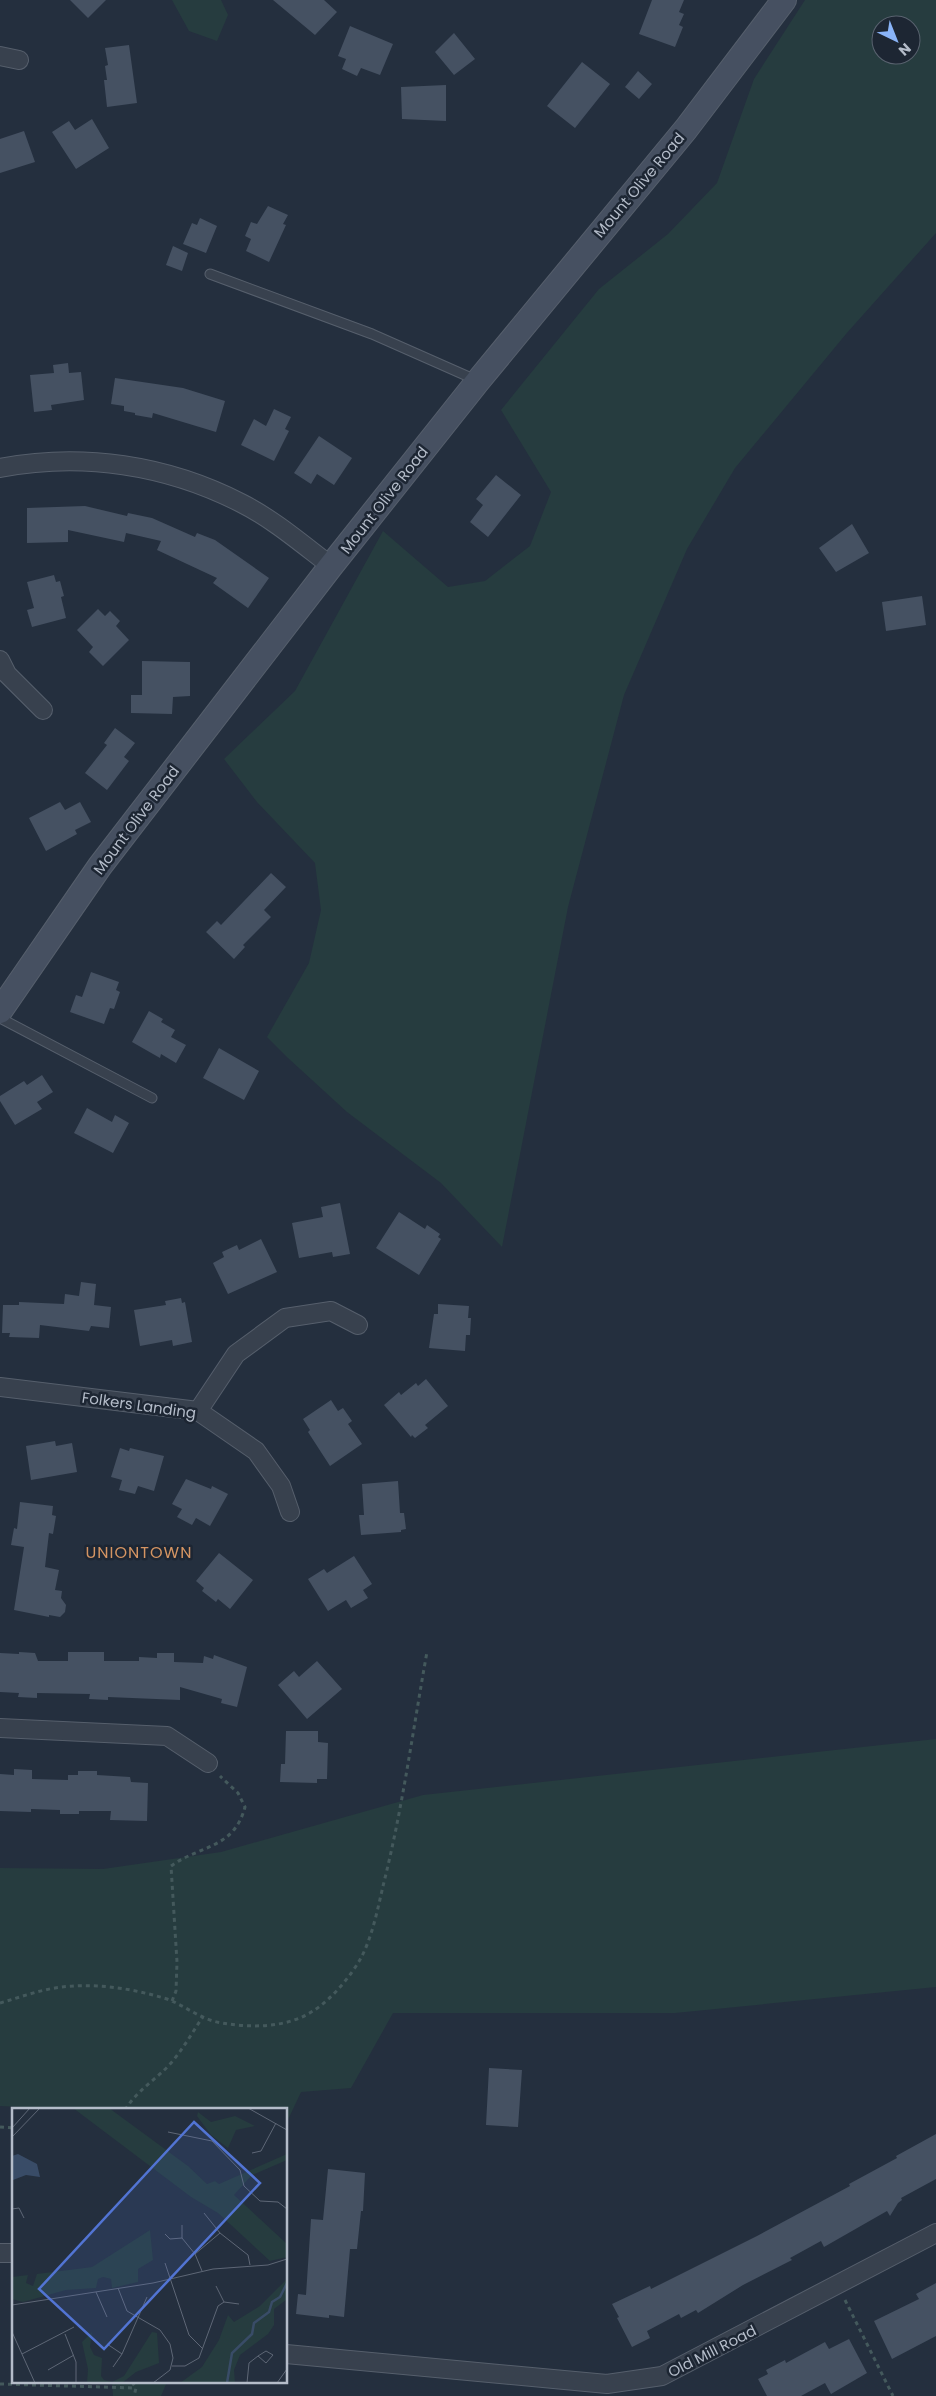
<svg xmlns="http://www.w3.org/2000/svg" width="936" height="2396" viewBox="0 0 936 2396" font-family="Poppins,sans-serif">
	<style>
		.green { fill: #263c3f; fill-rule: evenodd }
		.building { fill: #455162 }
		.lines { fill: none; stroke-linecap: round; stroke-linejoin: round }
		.lane-casing { stroke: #565f6c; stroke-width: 11 }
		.street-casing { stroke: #565f6c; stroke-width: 20 }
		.secondary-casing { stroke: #565f6c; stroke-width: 26 }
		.path { stroke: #44595c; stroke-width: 3; stroke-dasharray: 4 4; stroke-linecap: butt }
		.lane { stroke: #38414e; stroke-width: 9 }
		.street { stroke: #38414e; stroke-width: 18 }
		.secondary { stroke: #465061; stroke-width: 24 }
		.labels { text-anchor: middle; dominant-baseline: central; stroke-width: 5; stroke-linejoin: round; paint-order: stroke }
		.street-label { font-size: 15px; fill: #b4bcc9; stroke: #1d2633 }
		.neighbourhood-label { font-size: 16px; letter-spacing: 1px; fill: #d59563; stroke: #1d2633 }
		.inset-river { fill: none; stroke: #394c67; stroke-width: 2.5 }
		.inset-road { fill: none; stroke: #5e6776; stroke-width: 1 }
		.view { fill: #5274d3; fill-opacity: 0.15; stroke: #5274d3; stroke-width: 2.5 }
		.inset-edge { fill: none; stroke: #b4bcc9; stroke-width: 2.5 }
	</style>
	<rect width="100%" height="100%" fill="#242f3e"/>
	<path class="green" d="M172 0H221L228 15 217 41 189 31Z
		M805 0H936V233L846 334 735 468 687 549 624 695 568 907 502 1247 441 1183 347 1112 288 1058 267 1037 309 963 321 910 315 863 257 802 224 759 295 691 383 531 448 587 485 581 530 546 551 492 501 410 599 289 668 234 717 183 754 79ZM881 25H911V55H881Z
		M936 1739V1987L675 2013H393L351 2088 301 2092 286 2124V2110H83L0 2106V1868L103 1869 221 1852 423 1795Z
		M112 2382H167L161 2396H113Z"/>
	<path class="building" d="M70 0H106L88 18Z
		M273 0H324L337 12 315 35Z
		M652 0H684L679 12 684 14 679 25 683 27 675 47 639 34Z
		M350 26 393 44 380 75 361 68 357 76 342 69 346 59 338 56Z
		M454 33 475 59 454 75 435 52Z
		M129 45 137 103 107 107 104 80H107L105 66 108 65 105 48Z
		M582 62 610 84 575 128 547 106Z
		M638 71 652 84 639 99 625 87Z
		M446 85V121L402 119 401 87Z
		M92 119 109 148 76 169 52 132 69 121 75 130Z
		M24 131 35 162 0 173V139Z
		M268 206 288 215 283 224 286 225 269 262 246 251 251 239 245 236 251 222 257 224Z
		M200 218 217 226 206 253 183 244 192 223 197 225Z
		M173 246 188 253 182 271 166 265Z
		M68 363 69 373 81 372 84 400 51 405 52 410 34 412 30 375 54 373 53 365Z
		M115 378 183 388 225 401 216 432 153 413 152 418 135 415V413L124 411V406L111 404Z
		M274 409 291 417 285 429 289 431 274 461 241 445 254 419 266 426Z
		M319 436 352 458 334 485 317 474 311 484 294 473Z
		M496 475 521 495 488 537 470 522 483 505 476 499Z
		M85 506 127 516 128 513 152 518 195 537 197 533 215 540 269 578 248 608 213 583 217 578 157 550 161 541 126 533 124 542 68 530V542L27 543V508Z
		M852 524 869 553 836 572 819 548Z
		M54 575 56 582 60 581 64 596 61 597 66 618 32 627 27 610 34 608 27 582Z
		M922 596 926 625 886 631 882 602Z
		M98 609 105 616 110 611 120 621 116 626 129 640 103 666 89 652 93 647 77 630Z
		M142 661 190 662V696L173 697 172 714 131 713V695H142Z
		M115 728 135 743 124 757 129 761 107 790 85 773 107 745 104 743Z
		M60 802 65 810 80 802 91 822 75 830 77 834 46 851 29 818Z
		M271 873 286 887 264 910 271 917 243 945 245 947 234 959 206 932 217 921 221 925Z
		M91 972 119 982 116 990 120 992 114 1009 110 1008 104 1024 70 1012 76 995 82 997Z
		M149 1011 163 1019 161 1022 175 1030 171 1037 186 1045 176 1063 161 1054 160 1058 132 1042Z
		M219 1048 259 1071 244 1100 203 1078Z
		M42 1075 53 1092 37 1102 42 1109 15 1125 0 1101V1096L24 1081 27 1085Z
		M87 1108 112 1122 115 1115 129 1123 113 1153 74 1133Z
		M340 1203 350 1254 333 1257 332 1252 299 1258 292 1223 323 1217 321 1207Z
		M399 1212 425 1229 427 1225 440 1234 438 1237 441 1239 419 1275 376 1248Z
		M261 1239 277 1272 228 1294 213 1263 224 1257 222 1252 237 1245 239 1250Z
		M81 1282 96 1284 94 1305 111 1307 109 1328 91 1326 89 1331 40 1325 39 1338 9 1337 10 1333H2L3 1305H19V1302L64 1304 65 1294 79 1296Z
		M181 1298 182 1303 185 1302 192 1342 173 1346 172 1340 140 1346 134 1310 166 1305 165 1301Z
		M438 1304 469 1306 468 1318H471L470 1335H466L465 1351 429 1348 434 1314H438Z
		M426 1379 448 1406 425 1425 428 1428 415 1438 412 1435 411 1437 384 1405 399 1392 401 1395 416 1383 418 1386Z
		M331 1400 338 1411 343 1408 352 1421 348 1424 362 1444 330 1466 308 1432 310 1430 303 1419Z
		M55 1441 56 1446 72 1443 77 1472 31 1480 26 1446Z
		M120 1448 129 1451 130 1448 164 1456 154 1491 138 1486 135 1494 119 1490 122 1480 111 1477Z
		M186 1479 211 1489 212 1486 228 1494 210 1526 196 1518 192 1525 177 1517 182 1509 172 1504Z
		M398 1481 400 1513H404L406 1529 401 1530V1532L361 1535 359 1515H364L362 1484Z
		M20 1502 53 1506 52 1515 56 1516 53 1534 49 1533 45 1567 59 1570 55 1590 62 1591 61 1598 66 1605 65 1612 60 1617 49 1615V1617L14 1610 24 1547 11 1545 14 1528 17 1529Z
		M219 1553 253 1580 230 1609 218 1599 216 1602 202 1591 204 1588 196 1581Z
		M354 1556 372 1584 363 1590 368 1598 351 1608 346 1600 328 1611 308 1579 324 1569 327 1573Z
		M19 1652 35 1653 38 1661H68V1652H104V1661H139V1657L157 1658V1653H174V1662L203 1663 204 1656 213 1659 214 1655 247 1667 237 1707 221 1703 222 1699 180 1687V1700L108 1697V1700L89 1699 90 1694 37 1693V1698L18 1697 19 1693 0 1692V1653L19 1654Z
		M317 1661 342 1689 307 1719 278 1685 294 1671 299 1677Z
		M286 1731H318V1742L328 1743 327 1779H317V1783L280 1782 281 1764H285Z
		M14 1769 32 1770V1779L68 1780V1775H78V1771H97V1775L130 1777 131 1782 148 1783 147 1821 110 1820 111 1811H79V1814H60V1810L31 1809V1812L0 1811V1774L14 1775Z
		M489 2068 522 2070 518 2127 486 2125Z
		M936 2134V2179L901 2198 902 2200 898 2203 890 2216 887 2211 824 2247 821 2241 790 2258 792 2260 743 2285 698 2313 696 2310 681 2318 679 2314 647 2331 650 2338 632 2347 617 2318 619 2317 612 2304 650 2286 651 2289 757 2236 850 2186 849 2184 897 2158 896 2156Z
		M328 2169 365 2173 363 2211H361L357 2249H350L344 2317 329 2315V2318L296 2314 298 2294 306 2295 311 2219 323 2220Z
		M936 2283V2336L892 2359 874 2321 919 2299 916 2294Z
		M849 2339 867 2373 831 2394 825 2383 801 2396H767L758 2379 768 2374 766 2370 785 2360 786 2363 825 2342 829 2349Z"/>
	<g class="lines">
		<defs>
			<path id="lane" d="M210 274 372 334 476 380
				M0 1018 152 1098"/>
			<path id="street" d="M0 56 19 60
				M0 468C82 452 167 465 241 503 273 519 302 544 331 566
				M0 660 7 674 43 710
				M0 1387 198 1411 256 1451 281 1486 290 1512
				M198 1411 236 1354 285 1318 331 1311 358 1325
				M0 1728 167 1736 208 1763
				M0 2253H14
				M286 2354 607 2384 662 2376 936 2233"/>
			<path id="secondary" d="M0 1011 100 866 331 566 478 381 686 129 784 0"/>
		</defs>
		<use href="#lane" class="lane-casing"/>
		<use href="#street" class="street-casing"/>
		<use href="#secondary" class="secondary-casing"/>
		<path class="path" d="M172 2001 176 1991 177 1962 171 1866C200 1845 234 1849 245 1807L238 1793 220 1776
			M0 2003C18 1998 36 1991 55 1988 92 1982 131 1988 167 1999 186 2006 201 2020 222 2023 251 2028 287 2028 313 2011 332 1999 350 1977 361 1958 373 1935 378 1907 384 1882 403 1806 413 1729 427 1652
			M125 2110C138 2089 156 2080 171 2063 183 2049 192 2033 202 2018
			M0 2127 14 2128
			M845 2300 893 2396
			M132 2382 136 2388 134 2396
			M0 2384 136 2388"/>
		<use href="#lane" class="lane"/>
		<use href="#street" class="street"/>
		<use href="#secondary" class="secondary"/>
	</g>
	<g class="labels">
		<g class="street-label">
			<text transform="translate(639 185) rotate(-50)">Mount Olive Road</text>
			<text transform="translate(384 500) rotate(-52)">Mount Olive Road</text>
			<text transform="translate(136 820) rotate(-53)">Mount Olive Road</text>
			<text transform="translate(139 1405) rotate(8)">Folkers Landing</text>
			<text transform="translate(712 2351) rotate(-27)">Old Mill Road</text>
		</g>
		<g class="neighbourhood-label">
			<text x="139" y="1552">UNIONTOWN</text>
		</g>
	</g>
	<g transform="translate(12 2108)">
		<rect width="275" height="275" fill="#242f3e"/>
		<path d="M61 0H97L176 58 195 76 203 73 207 76 275 46V52L240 67 222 87 275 136V149L258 153 206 105 179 89ZM186 4 199 14 223 8 243 18 224 22 216 40 199 27 185 8ZM138 122 141 152 126 161V174L100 180 99 171 91 169 86 171 84 180 54 182 11 194 0 191V169L16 167 14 175 21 178 25 166 80 159ZM275 171 274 192 262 201V217L256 226 228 247 222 262 223 275H168L190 259 207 232 216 207 222 214 248 198ZM80 224 78 239 82 247 90 250 89 268 92 272 100 274 112 268 140 224 145 225 147 255 124 264 110 275H75L76 261 70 234Z" fill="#263c3f"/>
		<path d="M6 46 25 56 28 69 14 67 1 72 0 48Z" fill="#394c67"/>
		<path class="inset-river" d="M215 275 220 245 240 226 242 215 257 204 260 194 268 189 275 175"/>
		<path class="inset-road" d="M236 0 275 22M0 20 18 0M156 24 200 33 228 62 232 78 248 93 266 94 275 101M0 29 28 0M240 45 249 43 264 15M0 101 7 100 12 110M192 105 208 125 236 147 238 157M170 117V130L183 146 190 163M153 126 158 131 170 130M183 146 208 125M153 155 177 227 191 241M204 178 212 194M106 180 115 203 148 222 158 236 161 250 158 262 141 275M84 184 95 209M0 197 141 175 201 161 256 157 275 151M0 224 23 275M53 226 64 254V275M95 236 110 246M254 243 261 247 254 255 246 248ZM10 246 62 219M160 258H173L187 250 206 198 212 194 227 196M101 259 110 246 135 189M36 262 62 247M235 275 237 255 246 248M265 275 275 261"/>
		<path class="view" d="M182 14 248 75 92 241 27 181Z"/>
		<rect width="275" height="275" class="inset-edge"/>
	</g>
	<g transform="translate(896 40) rotate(137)"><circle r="24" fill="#1d2633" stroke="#59626f"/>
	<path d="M0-4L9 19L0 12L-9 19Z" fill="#8ab4f8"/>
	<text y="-8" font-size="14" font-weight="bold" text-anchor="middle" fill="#b4bcc9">N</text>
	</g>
</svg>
